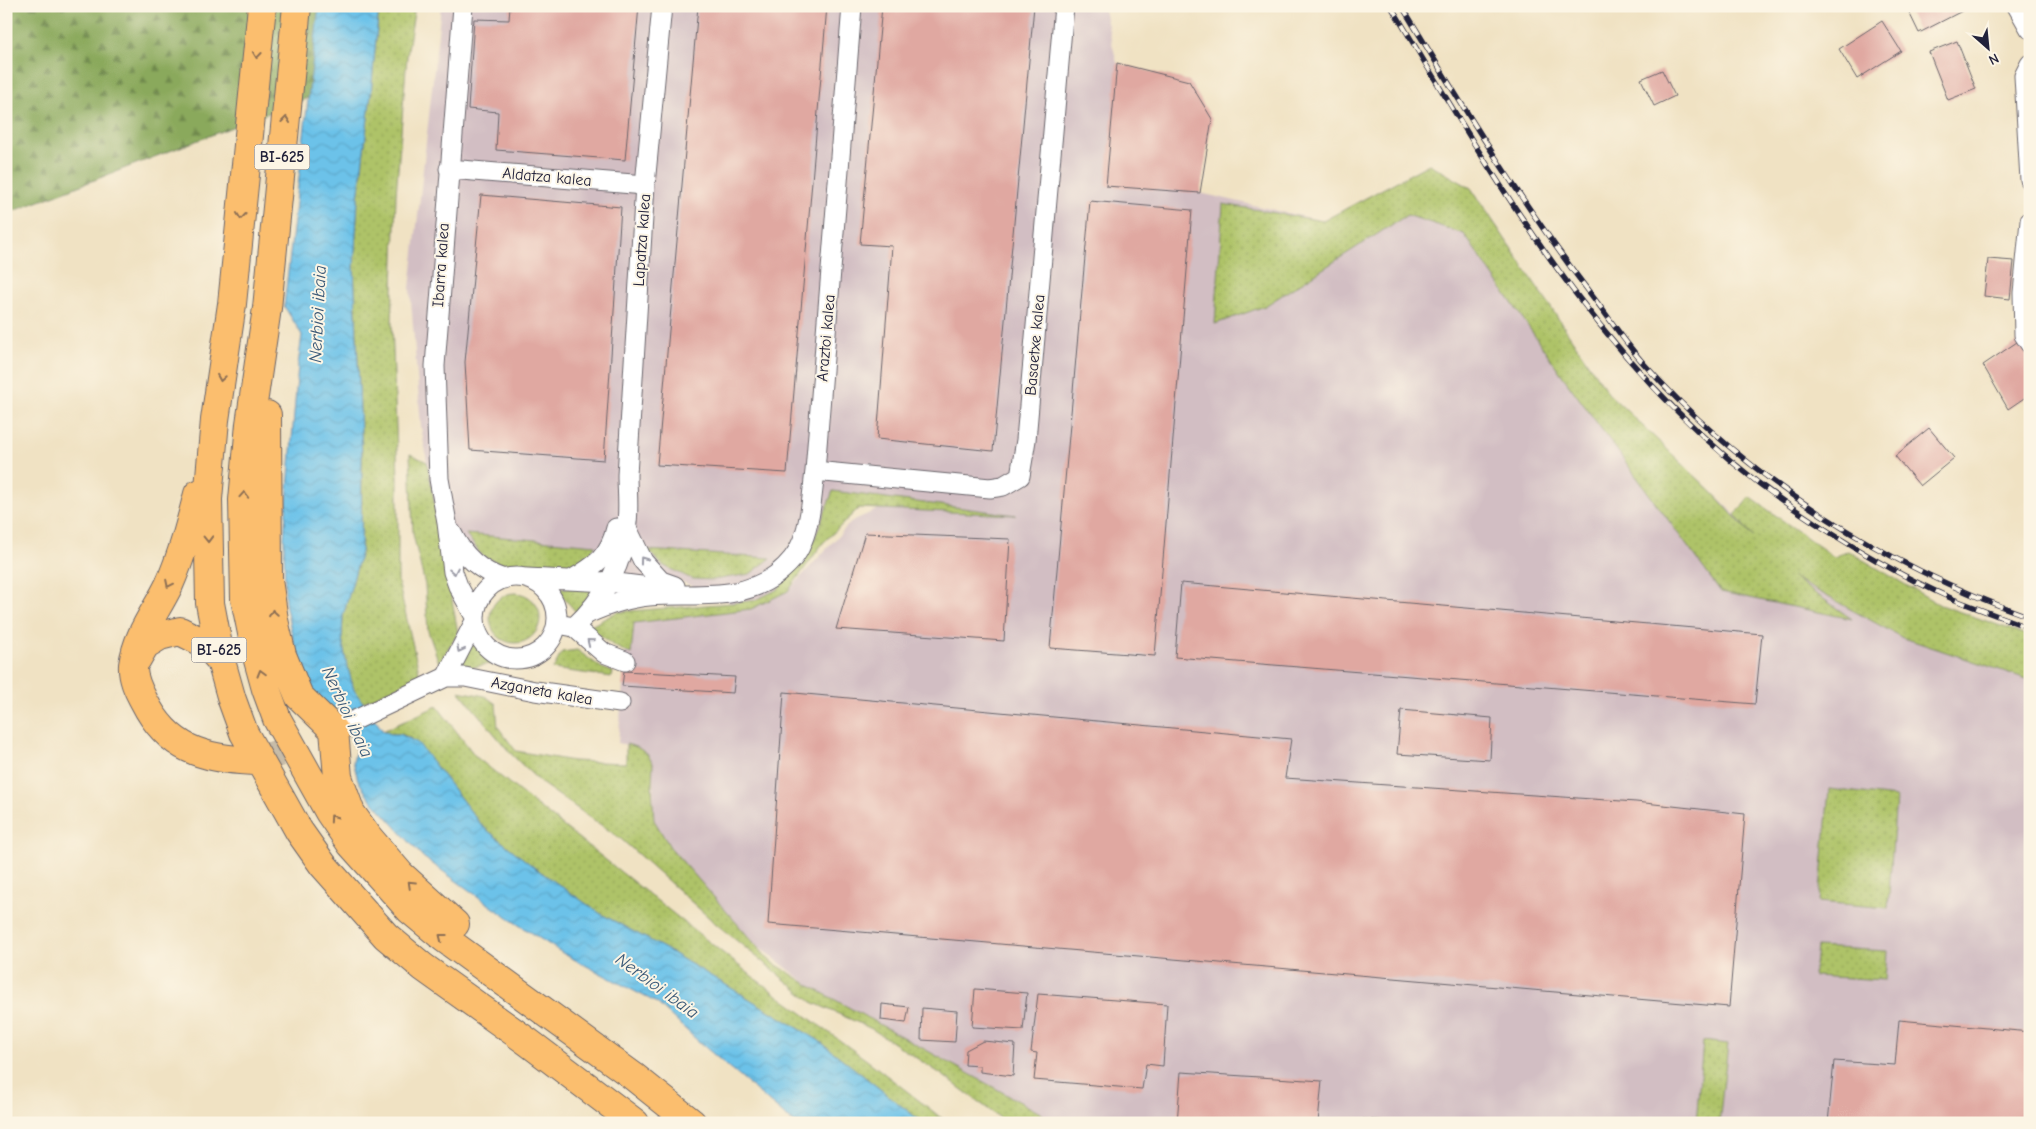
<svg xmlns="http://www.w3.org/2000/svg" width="2036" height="1129" viewBox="0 0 2036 1129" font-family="'Comic Neue',sans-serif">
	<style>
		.industrial { fill: #d2bec3 }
		.grass { fill: url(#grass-dots); stroke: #687252 }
		.forest { fill: url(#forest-firs); stroke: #56664c }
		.water { fill: url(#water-waves); stroke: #477292 }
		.building { fill: #e0a8a1 }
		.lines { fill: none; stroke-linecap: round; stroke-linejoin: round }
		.primary-tunnel { stroke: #c7bca8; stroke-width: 28; stroke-dasharray: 28 14; stroke-linecap: butt }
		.minor-casing { stroke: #6a656b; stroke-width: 21 }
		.primary-casing { stroke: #6a656b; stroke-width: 30 }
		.minor { stroke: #fff; stroke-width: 19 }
		.primary { stroke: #fbbe6e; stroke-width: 28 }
		.rail-casing { stroke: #22223b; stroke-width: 5.5 }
		.rail { stroke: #fcf5e5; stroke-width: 4; stroke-dasharray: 11; stroke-linecap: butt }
		.oneway { stroke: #8e7054 }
		.oneway2 { stroke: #9c9ca7 }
		.labels { text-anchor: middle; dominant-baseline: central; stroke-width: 4; stroke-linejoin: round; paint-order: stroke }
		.shield { fill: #fcf5e5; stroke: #63616e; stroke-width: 1 }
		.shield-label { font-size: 15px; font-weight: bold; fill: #22223b }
		.street-label { font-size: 16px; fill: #22223b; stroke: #fcf5e5 }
		.water-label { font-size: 18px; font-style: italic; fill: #3c5a78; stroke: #fcf5e5 }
	</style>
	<defs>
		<pattern id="grass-dots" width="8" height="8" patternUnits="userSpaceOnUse" patternTransform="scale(1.25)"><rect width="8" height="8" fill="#aec368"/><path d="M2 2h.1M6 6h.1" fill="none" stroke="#95a75b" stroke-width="1.8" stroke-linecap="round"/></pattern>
		<pattern id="forest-firs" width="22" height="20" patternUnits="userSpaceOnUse" patternTransform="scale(1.25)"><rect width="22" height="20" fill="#8aa95c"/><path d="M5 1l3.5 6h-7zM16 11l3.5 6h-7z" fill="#70894d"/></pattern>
		<pattern id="water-waves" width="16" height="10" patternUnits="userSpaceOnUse" patternTransform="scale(1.25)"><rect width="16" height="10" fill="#6cc2e9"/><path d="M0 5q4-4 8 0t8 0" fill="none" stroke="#5da6c9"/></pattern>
	</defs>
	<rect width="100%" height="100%" fill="#fcf5e5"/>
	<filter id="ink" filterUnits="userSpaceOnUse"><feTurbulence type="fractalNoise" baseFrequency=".02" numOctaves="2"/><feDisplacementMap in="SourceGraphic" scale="10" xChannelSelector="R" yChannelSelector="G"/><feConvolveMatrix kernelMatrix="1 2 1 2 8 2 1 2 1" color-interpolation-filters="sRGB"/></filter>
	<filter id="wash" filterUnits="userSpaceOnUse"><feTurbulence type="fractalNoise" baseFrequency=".0096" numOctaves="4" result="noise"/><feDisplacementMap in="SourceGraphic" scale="20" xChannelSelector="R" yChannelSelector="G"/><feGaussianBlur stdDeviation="1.12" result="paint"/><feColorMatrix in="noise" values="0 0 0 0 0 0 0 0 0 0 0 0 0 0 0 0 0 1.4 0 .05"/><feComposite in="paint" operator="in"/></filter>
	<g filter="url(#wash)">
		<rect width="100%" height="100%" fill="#f0e2c3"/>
		<path class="industrial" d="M441 6H1103L1117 63 1189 81 1212 119 1200 193 1323 221 1429 164 1471 188 1608 393 1727 506 1785 573 1901 637 2030 680V1123H1051L1042 1114 810 986 749 939 670 847 654 820 653 763 637 747 618 743 625 661 626 613H724L788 591 852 521 879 509 1008 514 833 491 811 548 778 589 756 600 732 603 678 580 529 573 481 559 442 550 421 426 410 288Z"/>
		<path class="grass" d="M379 6H415L407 56 396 195 392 323 398 478V581L420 676 362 703 354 690 346 661 342 638 343 616 361 551 362 458 354 267 358 199 371 94Z
			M1429 164 1471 188 1608 393 1714 494 1753 537 1735 515 1750 497 1834 557 1848 551 1940 605 2030 636V680L1901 637 1792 577 1852 619 1721 592 1564 378 1464 234 1407 215 1265 306 1215 324 1223 204 1323 221Z
			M410 454 427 462 458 633 439 663 428 631 425 585 413 534Z
			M833 491 1016 515 859 508 823 543 788 591 751 609 634 623 631 654 614 646 589 627 617 612 732 603 756 600 778 589 811 548Z
			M466 534 596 545 580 564 562 571 516 569 482 556Z
			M647 550 771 558 750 574 713 580 692 579 662 565Z
			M555 588H595L577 613Z
			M490 618a25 25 0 1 1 50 0a25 25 0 1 1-50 0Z
			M472 640 494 663 452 671Z
			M577 650 602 668 613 672 612 677 553 669 562 652Z
			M459 691 485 696 496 704 498 727 516 751 573 761 626 763V744L637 747 647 754 653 763 652 786 654 820 670 847 769 960 810 986 1042 1114 1051 1123H1007L941 1074 872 1029 812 1002 715 923 621 839 541 783 511 754Z
			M437 706 476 757 757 980 868 1061 948 1123H923L818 1040 664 948 601 914 535 868 482 826 432 761 409 737 400 734H391L383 731Z
			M1829 789 1896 797 1888 908 1819 902Z
			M1817 947 1887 951 1885 980 1814 976Z
			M1703 1041 1728 1044 1719 1123H1696Z"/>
		<path class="forest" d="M6 6H359L339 86 6 214Z"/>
		<path class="water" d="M319 6H379L371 94 358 199 354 267 362 458 361 552 343 616 342 638 346 661 354 690 383 731 391 734H400L418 743 482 826 535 868 601 914 664 948 818 1040 923 1123H794L698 1041 657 1003 564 954 508 918 423 857 367 795 358 780 353 761 356 750 338 708H330L303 684 285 603 284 538 298 365 302 335 284 306Z"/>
		<g id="blocks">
			<path class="building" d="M510 6H639L625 160 496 150 498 112 468 109 474 19 509 20Z
				M698 6H827L787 473 657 465Z
				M882 6H1034L993 451 877 439 892 246 860 244Z
				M1906 6H1960L1962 11 1919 33Z
				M1882 21 1901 51 1857 79 1839 49Z
				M1957 41 1976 89 1948 100 1929 52Z
				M1117 63 1189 81 1212 119 1200 193 1106 186Z
				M1662 70 1675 96 1654 106 1641 79Z
				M481 195 621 207 604 460 470 450 465 362Z
				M1090 201 1192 210 1155 656 1050 648Z
				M1988 259 2014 261 2010 299 1984 296Z
				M2020 340 2030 356V394L2008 409 1983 365Z
				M1929 428 1954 458 1920 486 1895 456Z
				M865 533 1010 539 1004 641 836 629Z
				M1181 583 1762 634 1755 704 1175 657Z
				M624 671 735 677 733 693 622 686Z
				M784 692 1291 739 1285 778 1636 802 1745 814 1729 1007 768 924Z
				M1401 710 1492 718 1490 760 1397 754Z
				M975 989 1027 993 1023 1030 972 1027Z
				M1038 994 1167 1004 1163 1066 1146 1064 1142 1089 1034 1080 1037 1053 1031 1052Z
				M882 1004 909 1007 906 1023 881 1020Z
				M922 1008 957 1011 955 1042 921 1040Z
				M1899 1020 2030 1032V1123H1828L1834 1061 1895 1065Z
				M983 1041 1015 1044 1013 1076 980 1072V1066L965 1065 966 1050Z
				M1181 1072 1322 1081 1318 1123H1177Z
				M1363 1119 1389 1121V1123H1363Z"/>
		</g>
	</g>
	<g filter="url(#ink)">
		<use href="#blocks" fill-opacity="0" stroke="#6a656b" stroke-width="1"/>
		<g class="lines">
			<path class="primary-tunnel" d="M254 761 302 746"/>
			<defs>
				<path id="minor" d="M463 6 435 366 439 479 447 523 453 572 458 586 475 617
					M2017 6 2030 29
					M2030 64 2024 76 2030 180
					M449 169 645 185
					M2030 221 2023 293 2024 335 2030 344
					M815 471 990 488 1003 486 1020 476 1026 440 1064 6
					M627 528 643 561 661 581 675 586
					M452 533C463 556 479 571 504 579
					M475 618a41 41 0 1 1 82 0a41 41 0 1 1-82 0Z
					M527 578 609 582 657 588
					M571 580C595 566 610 556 616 528
					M587 614C607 605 627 598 649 596 693 592 739 603 777 574 788 565 797 556 802 542 811 520 812 495 815 471L852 6
					M563 625 574 627 604 653 625 661
					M574 627C603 600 625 562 627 522 629 506 627 490 627 475L645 185 662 6
					M446 677 475 621
					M334 730 446 677H465L535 691 620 703"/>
				<path id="primary" d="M262 6 232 304 215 420 208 499 210 603 221 661 232 700 244 733 299 831 323 865 386 936 423 967 528 1042 635 1123
					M297 6 267 308 250 424 243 500 245 599 256 653 266 689 277 719 329 812 351 844 410 910 445 939 633 1076 692 1123
					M267 415 268 580 274 620 282 655 299 696 334 730 338 777 351 813 369 838 400 874 455 924
					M198 494C190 525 182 556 169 585 156 612 137 634 133 665 132 678 138 690 144 701 168 749 203 759 254 761
					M137 659 145 645 160 636 180 631 206 644 221 661"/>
			</defs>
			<use href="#minor" class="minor-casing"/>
			<use href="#primary" class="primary-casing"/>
			<use href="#minor" class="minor"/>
			<use href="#primary" class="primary"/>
			<defs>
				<path id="rail" d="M1391 6C1501 190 1612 385 1793 508 1843 542 1897 575 1953 599 1978 609 2004 618 2030 628
					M1402 6C1462 106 1522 204 1593 297 1610 319 1626 344 1645 365 1748 480 1885 566 2030 617"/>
			</defs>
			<use href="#rail" class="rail-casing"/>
			<use href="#rail" class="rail"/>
		</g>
		<defs><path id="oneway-chevron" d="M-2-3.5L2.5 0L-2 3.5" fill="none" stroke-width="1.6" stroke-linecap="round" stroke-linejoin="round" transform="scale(1.25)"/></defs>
		<g class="oneway">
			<use href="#oneway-chevron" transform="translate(257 55) rotate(96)"/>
			<use href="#oneway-chevron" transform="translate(286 120) rotate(-84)"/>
			<use href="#oneway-chevron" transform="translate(241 216) rotate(96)"/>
			<use href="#oneway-chevron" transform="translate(221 378) rotate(99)"/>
			<use href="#oneway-chevron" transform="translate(244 495) rotate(-86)"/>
			<use href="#oneway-chevron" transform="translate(208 539) rotate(89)"/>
			<use href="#oneway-chevron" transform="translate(169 584) rotate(116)"/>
			<use href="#oneway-chevron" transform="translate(273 613) rotate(-99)"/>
			<use href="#oneway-chevron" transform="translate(261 673) rotate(-106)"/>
			<use href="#oneway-chevron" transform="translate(333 818) rotate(-125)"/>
			<use href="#oneway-chevron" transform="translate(411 884) rotate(-136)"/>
			<use href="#oneway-chevron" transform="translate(442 937) rotate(-142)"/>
		</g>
		<g class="oneway2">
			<use href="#oneway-chevron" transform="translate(643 560) rotate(-126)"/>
			<use href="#oneway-chevron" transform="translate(454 571) rotate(78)"/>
			<use href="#oneway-chevron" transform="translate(590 642) rotate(-141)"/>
			<use href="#oneway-chevron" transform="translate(460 649) rotate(118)"/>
		</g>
	</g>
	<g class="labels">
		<g class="shield">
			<rect x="254.5" y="144.5" width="55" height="25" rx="4"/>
			<rect x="191.5" y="637.5" width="55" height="25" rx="4"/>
		</g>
		<g class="shield-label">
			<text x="282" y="157">BI-625</text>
			<text x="219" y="650">BI-625</text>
		</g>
		<g class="street-label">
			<text transform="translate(547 177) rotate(5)">Aldatza kalea</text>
			<text transform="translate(642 240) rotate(-86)">Lapatza kalea</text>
			<text transform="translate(441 265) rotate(-86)">Ibarra kalea</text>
			<text transform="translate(826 338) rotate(-85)">Araztoi kalea</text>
			<text transform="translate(1035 345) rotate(-85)">Basaetxe kalea</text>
			<text transform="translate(542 691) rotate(10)">Azganeta kalea</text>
		</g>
		<g class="water-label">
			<text transform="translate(318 314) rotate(-87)">Nerbioi ibaia</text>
			<text transform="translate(347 712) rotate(65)">Nerbioi ibaia</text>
			<text transform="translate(657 986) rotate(36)">Nerbioi ibaia</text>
		</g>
	</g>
	<rect width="2036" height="1129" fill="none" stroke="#fcf5e5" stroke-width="25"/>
	<g transform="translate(1988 48) rotate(153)" stroke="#fcf5e5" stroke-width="4" paint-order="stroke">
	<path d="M0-4L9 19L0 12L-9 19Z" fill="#22223b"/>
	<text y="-8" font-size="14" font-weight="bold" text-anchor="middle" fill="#22223b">N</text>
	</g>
</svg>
